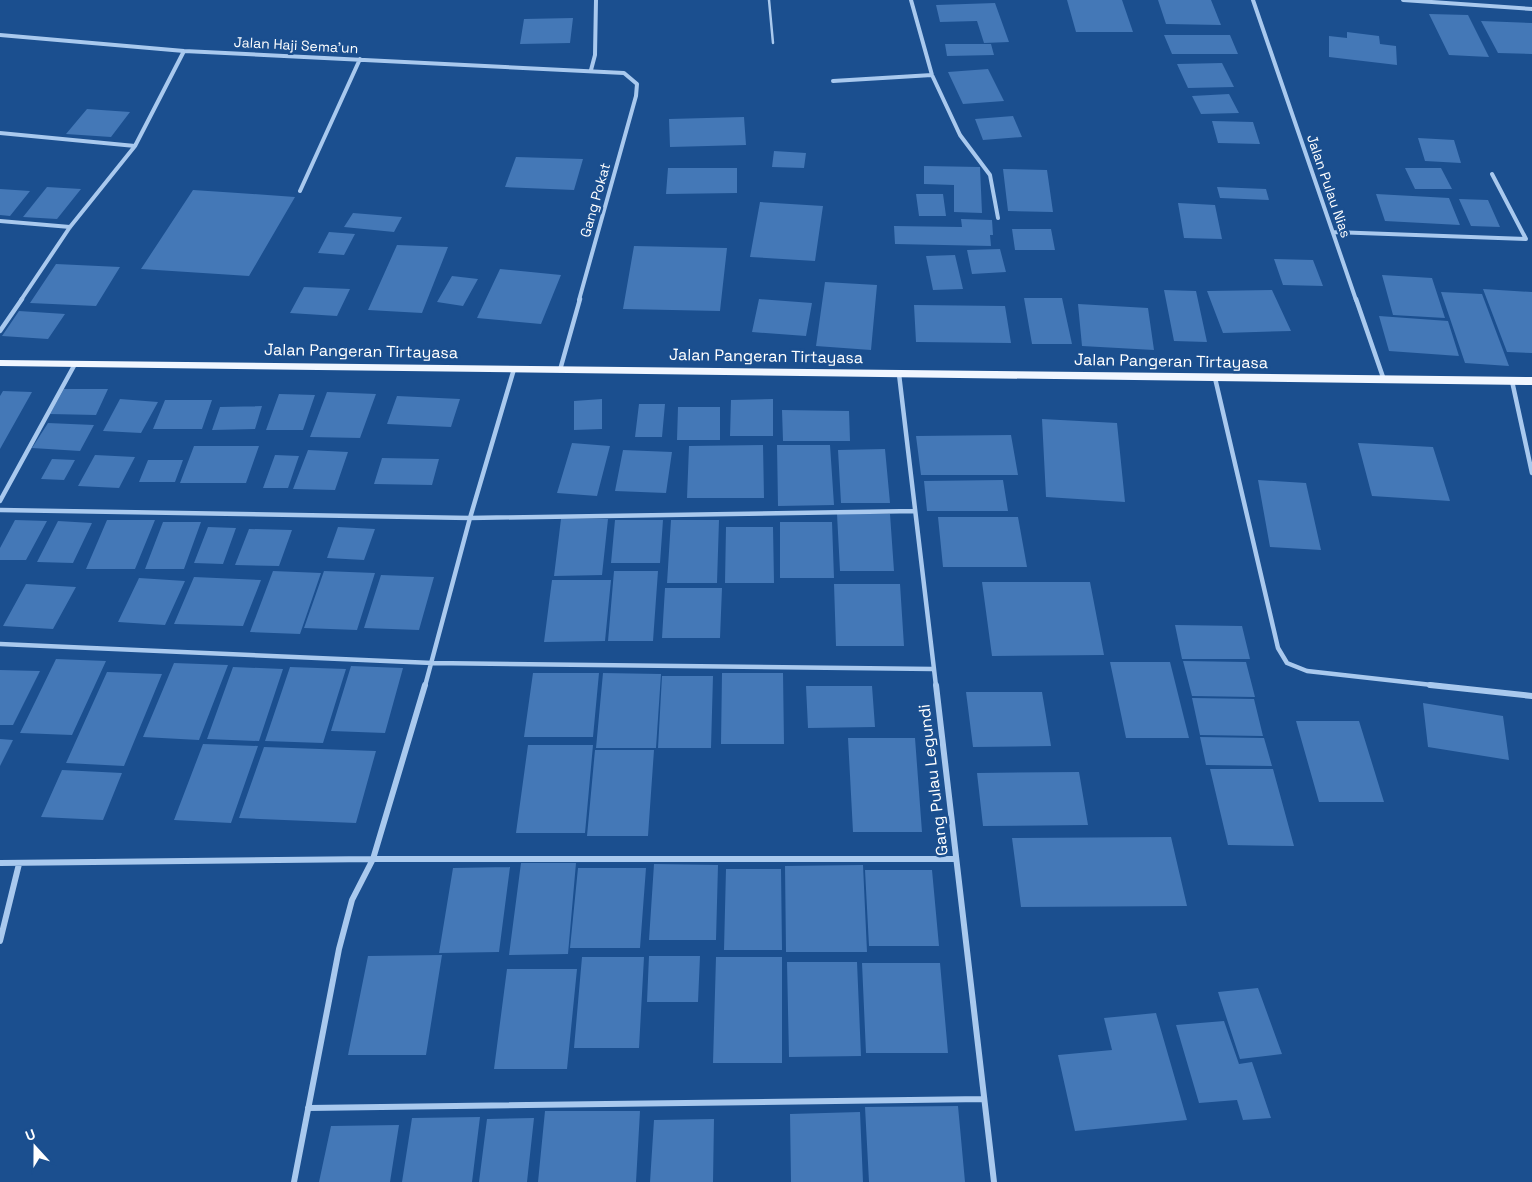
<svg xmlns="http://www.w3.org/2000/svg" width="1532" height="1182" viewBox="0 0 1532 1182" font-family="'Space Grotesk',sans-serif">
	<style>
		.building { fill: #4478b7 }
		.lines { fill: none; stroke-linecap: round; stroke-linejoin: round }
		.lane { stroke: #a9c9ee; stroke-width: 2.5 }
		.street-far2 { stroke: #a9c9ee; stroke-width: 4 }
		.street-far1 { stroke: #a9c9ee; stroke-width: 4.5 }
		.street { stroke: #a9c9ee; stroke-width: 6 }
		.primary { fill: #f0f6ff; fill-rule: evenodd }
		.labels { text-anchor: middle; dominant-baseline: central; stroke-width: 5; stroke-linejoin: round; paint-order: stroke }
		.far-street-label { font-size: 14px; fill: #fff; stroke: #1b4f8f }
		.street-label { font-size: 16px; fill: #fff; stroke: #1b4f8f }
	</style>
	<rect width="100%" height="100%" fill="#1b4f8f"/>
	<path class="building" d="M1067 0H1122L1133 32H1076Z
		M1158 0H1211L1221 25 1166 24Z
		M995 3 1009 42 984 43 977 21 940 22 936 5Z
		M1429 14 1468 15 1489 57 1449 55Z
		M573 18 570 43 520 44 524 19Z
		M1481 21 1532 23V54L1498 53Z
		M1347 32 1379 36 1380 44 1396 46 1397 65 1329 57V36L1347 38Z
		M1164 35H1230L1238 54H1172Z
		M945 44H991L994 55 947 56Z
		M1222 63 1234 87 1188 88 1177 64Z
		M988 69 1004 101 963 104 948 72Z
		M1229 94 1239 113 1201 114 1192 96Z
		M87 109 130 112 111 137 66 134Z
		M1013 116 1022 137 983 140 975 119Z
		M744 117 746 145 670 147 669 119Z
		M1212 121 1253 122 1260 144 1218 143Z
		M1418 138 1454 140 1461 163 1425 161Z
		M774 151 806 153 804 168 772 167Z
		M516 157 583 159 574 190 505 187Z
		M924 166 980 167 982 213 954 212V185L924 184Z
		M668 168H737V193L666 194Z
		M1405 168H1441L1452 189H1415Z
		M1003 169 1047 170 1053 212 1008 211Z
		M47 187 81 189 57 219 23 217Z
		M1217 187 1266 189 1269 200 1220 198Z
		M0 189 30 191 10 216 0 215Z
		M193 190 238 193 295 197 249 276 141 269Z
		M916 194H943L946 216H919Z
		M1376 194 1449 198 1460 225 1385 221Z
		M1459 199 1488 200 1500 227 1471 226Z
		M760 202 823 206 815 261 750 257Z
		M1178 203 1215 205 1222 239 1184 238Z
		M353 213 402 217 394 232 344 227Z
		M961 219 992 220 993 235H990L991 246 895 244 894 226 962 227Z
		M1012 229H1051L1055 250H1015Z
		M329 232 355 234 344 255 318 253Z
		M397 245 448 247 422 313 368 310Z
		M634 246 727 248 720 311 623 309Z
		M1000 249 1006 272 972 274 967 250Z
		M955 255 963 289 933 290 926 256Z
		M1274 259 1313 260 1323 286 1283 285Z
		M56 264 120 267 96 306 30 303Z
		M500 269 561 275 541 324 477 318Z
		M1382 275 1432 278 1445 318 1393 315Z
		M452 276 478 279 463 306 437 302Z
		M825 282 877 285 871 350 816 346Z
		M304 287 350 289 337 316 290 313Z
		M1483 289 1532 292V353L1507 352Z
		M1164 290 1196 291 1207 342 1174 341Z
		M1272 290 1291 331 1223 333 1207 291Z
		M1441 292 1482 294 1509 366 1465 363Z
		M1024 298H1062L1072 344H1032Z
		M759 299 812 303 806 336 752 332Z
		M1078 304 1148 308 1154 350 1082 346Z
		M914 305 1005 306 1011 343 916 342Z
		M19 311 65 314 48 339 2 336Z
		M1379 316 1448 321 1459 356 1389 351Z
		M64 389H108L96 415 50 414Z
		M3 391 32 392 0 449V396Z
		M327 392 376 394 360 438 310 437Z
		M279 394 315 395 303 430H266Z
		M397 396 460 399 451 427 387 424Z
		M120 399 158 402 141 433 103 431Z
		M602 399V429L574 430V401Z
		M773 399V436H730L731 400Z
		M165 400H212L202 429H153Z
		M639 404H665L662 437H635Z
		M262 406 255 429 212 430 220 407Z
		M678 407H720V440H677Z
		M782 410 849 411 850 441H783Z
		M1042 419 1117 423 1125 502 1046 497Z
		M48 423 94 425 80 451 32 448Z
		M1011 435 1018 475H921L916 436Z
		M572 443 610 446 597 496 557 493Z
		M1358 443 1433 447 1450 501 1372 496Z
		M763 445 764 498H687L689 446Z
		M777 445H830L834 505 778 506Z
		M194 446H259L246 483H180Z
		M885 449 890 503H841L838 450Z
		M308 450 348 452 335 490 293 489Z
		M623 450 672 452 666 493 615 491Z
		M95 455 135 457 119 488 78 486Z
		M275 455 299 456 288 488H263Z
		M382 458 439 459 432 485 374 484Z
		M52 459 75 460 64 480 41 479Z
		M148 460H183L175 482H139Z
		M1003 480 1008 511H927L924 481Z
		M1258 480 1306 483 1321 550 1270 547Z
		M837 514H890L894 571H840Z
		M938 517H1018L1027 567H943Z
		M561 519H608L602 575 554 576Z
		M15 520 47 521 26 560H0V548Z
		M107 520H155L135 569H86Z
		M615 520H663L660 563H611Z
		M671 520H719L717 583H667Z
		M58 521 92 523 73 563 37 562Z
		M163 522H201L184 569H145Z
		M780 522H832L834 578H780Z
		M208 527 236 528 223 564 194 563Z
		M338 527 375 529 364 560 327 558Z
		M726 527H773L774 583H725Z
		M249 529 292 530 279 566 235 565Z
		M273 571 321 573 300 634 250 632Z
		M324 571 375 573 357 630 304 628Z
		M614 571H658L653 641H608Z
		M381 575 434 577 419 630 364 628Z
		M194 577 261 580 243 626 174 624Z
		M139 578 185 581 165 625 118 622Z
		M552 580H611L605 641 544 642Z
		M982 582H1090L1104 655 992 656Z
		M26 584 76 587 53 629 3 626Z
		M834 584H900L904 646H836Z
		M665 588H722L720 638H662Z
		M1175 625 1242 626 1250 659H1182Z
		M56 659 106 661 72 735 20 733Z
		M1183 661 1246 662 1255 697 1192 696Z
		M1110 662H1170L1189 738H1126Z
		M174 663 228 665 199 740 143 737Z
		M351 666 403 668 385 733 331 731Z
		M233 667 283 669 259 741 207 739Z
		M290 667 346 669 323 743 265 741Z
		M0 670 40 671 13 725H0Z
		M107 672 162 674 124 766 66 763Z
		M533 673H599L593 737H524Z
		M603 673 661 674 656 748H596Z
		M722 673H783L784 744H721Z
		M662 676H713L711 748H658Z
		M806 686H872L875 727 808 728Z
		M966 692H1042L1051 746 973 747Z
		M1192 698 1254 699 1263 736 1200 735Z
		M1423 703 1503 716 1509 760 1428 747Z
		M1296 721H1359L1384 802H1319Z
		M1200 737 1264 738 1272 766 1206 765Z
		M848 738H915L922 832H853Z
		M0 739 13 740 0 766Z
		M203 744 258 746 231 823 174 820Z
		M528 745H593L585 833H516Z
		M264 747 376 751 356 823 239 818Z
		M595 750H654L648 836H587Z
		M1210 769H1273L1294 846 1228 845Z
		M62 770 122 773 103 820 41 817Z
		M1079 772 1088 825 983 826 977 773Z
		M1171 837 1187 906 1021 907 1012 838Z
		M521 863H576L568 954 509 955Z
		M654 864 718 865 716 940H649Z
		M863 865 867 952H786L785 866Z
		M510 867 499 952 439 953 453 868Z
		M578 868H646L640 948H570Z
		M726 869H781L782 950H724Z
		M865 870H932L939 946H869Z
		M442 955 426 1055H348L368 956Z
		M649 956H700L698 1002H647Z
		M582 957H644L639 1048H574Z
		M716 957H782V1063H713Z
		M787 962H857L861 1056 789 1057Z
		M862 963H940L948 1053H866Z
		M507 969H577L567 1069H494Z
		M1258 988 1282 1054 1240 1059 1218 992Z
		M1156 1013 1187 1120 1075 1131 1058 1055 1112 1050 1104 1018Z
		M1224 1021 1239 1064 1252 1062 1271 1118 1243 1120 1237 1100 1199 1103 1176 1025Z
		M958 1106 965 1182H869L865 1107Z
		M545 1111H640L636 1182H538Z
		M860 1112 863 1182H791L790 1114Z
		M480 1117 472 1182H402L412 1118Z
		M534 1118 527 1182H479L487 1119Z
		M714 1119 713 1182H650L654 1120Z
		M399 1125 390 1182H319L331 1126Z"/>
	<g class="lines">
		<path class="lane" d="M769 0 773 43"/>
		<path class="street-far2" d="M911 0 932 75 960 135 990 175 998 218
			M1253 0 1356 300
			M1403 0 1532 9
			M0 35 184 51 624 73 637 84 636 96 579 300
			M591 70 595 55 596 0
			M833 81 932 75
			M0 133 135 146
			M300 191 360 59
			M0 221 70 227
			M1333 232 1526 239 1492 174
			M21 300 70 227 135 146 184 51"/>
		<path class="street-far1" d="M1356 299 1384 380
			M0 331 22 299
			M560 370 580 299
			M899 374 936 686
			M1215 378 1278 648 1287 663 1307 671 1441 686
			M1512 381 1532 473
			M0 501 75 364
			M0 510 470 518 915 511
			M0 644 432 663 933 669
			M425 686 470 518 514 369"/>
		<path class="street" d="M936 685 994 1182
			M1430 685 1532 696
			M0 863 373 859H956
			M0 941 19 864
			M308 1108 984 1099
			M294 1182 339 949 352 900 373 859 425 685"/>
		<path class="primary" d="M0 360 1532 377V385L0 366Z"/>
	</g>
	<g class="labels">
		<g class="far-street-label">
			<text transform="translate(296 45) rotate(3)">Jalan Haji Sema'un</text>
			<text transform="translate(1329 186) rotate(71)">Jalan Pulau Nias</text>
			<text transform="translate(595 200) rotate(-74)">Gang Pokat</text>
		</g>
		<g class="street-label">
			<text transform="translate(361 351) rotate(1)">Jalan Pangeran Tirtayasa</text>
			<text transform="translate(766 356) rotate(1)">Jalan Pangeran Tirtayasa</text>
			<text transform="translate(1171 361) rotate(1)">Jalan Pangeran Tirtayasa</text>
			<text transform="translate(933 780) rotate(-97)">Gang Pulau Legundi</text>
		</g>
	</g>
	<g transform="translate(35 1147) rotate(339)" stroke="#1b4f8f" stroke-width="4" paint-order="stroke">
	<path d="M0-4L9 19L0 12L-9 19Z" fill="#ffffff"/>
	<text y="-8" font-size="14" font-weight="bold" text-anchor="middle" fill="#ffffff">U</text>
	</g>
</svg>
